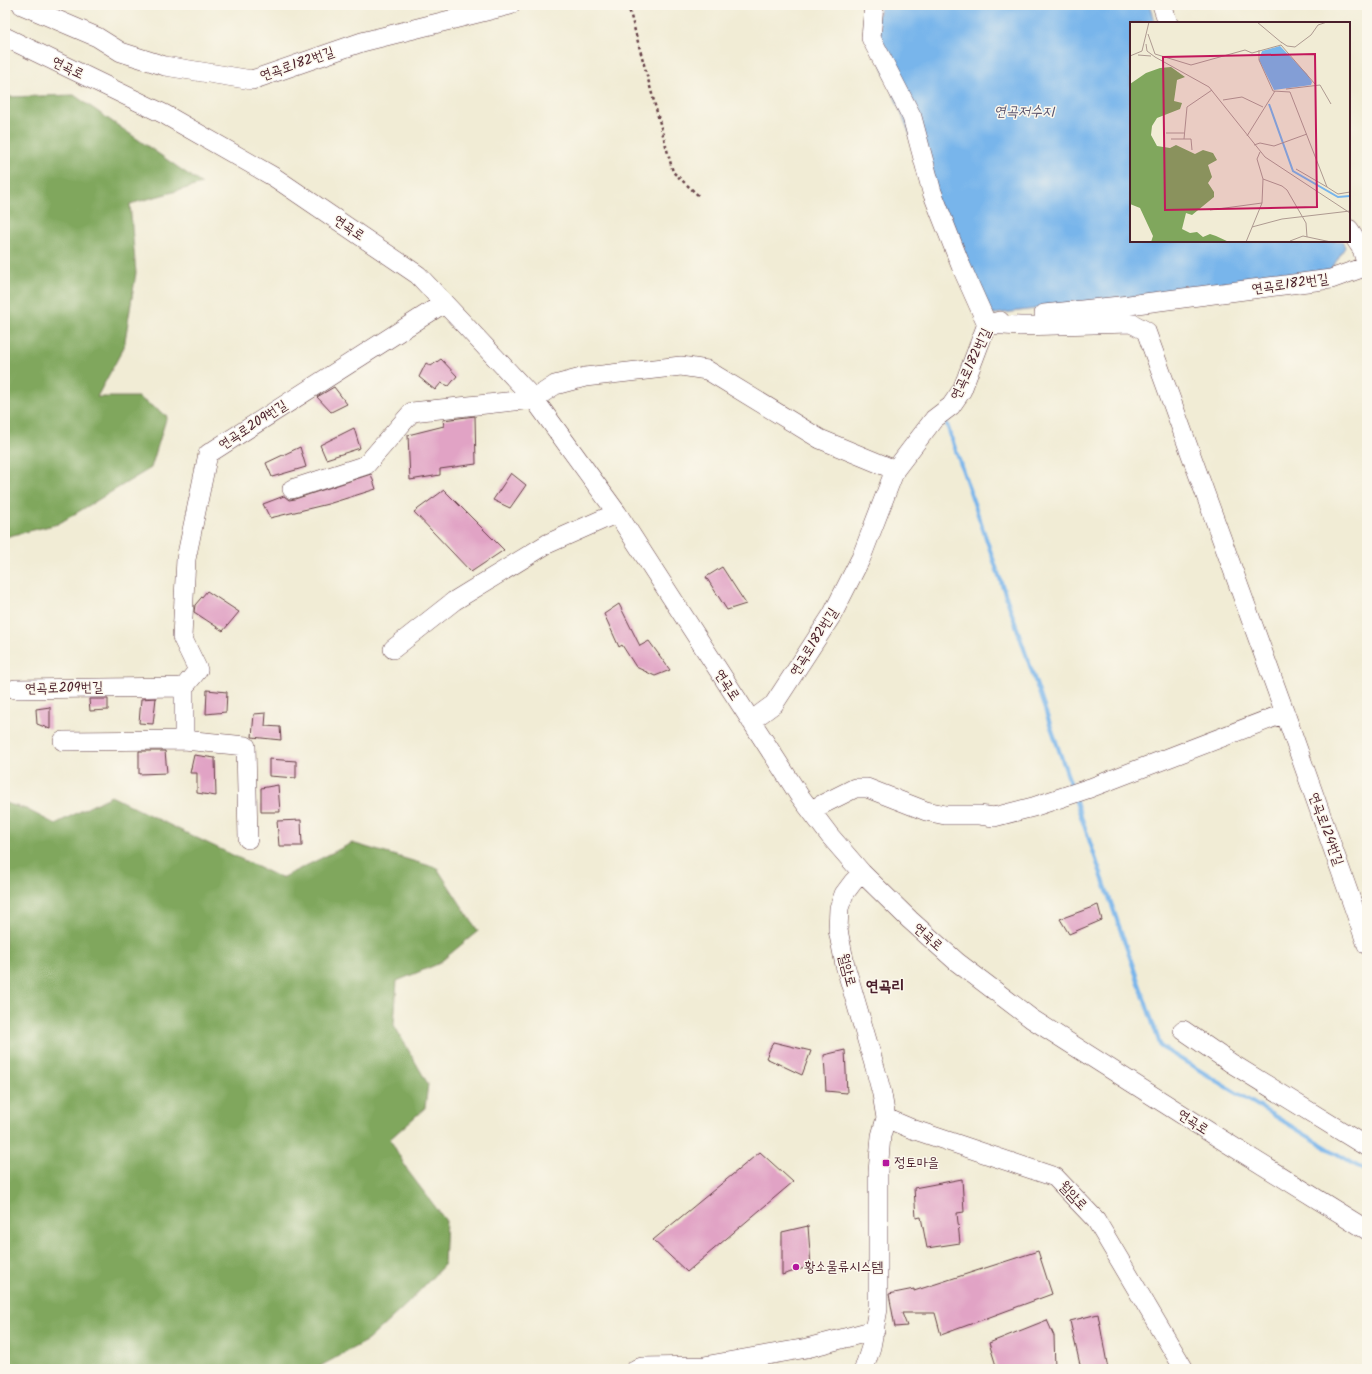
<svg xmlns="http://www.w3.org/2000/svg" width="1372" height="1374" viewBox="0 0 1372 1374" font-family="Kalam,'Poor Story',sans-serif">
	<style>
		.forest { fill: #80a75d; stroke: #656344 }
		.water { fill: #78b5eb; stroke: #616a8b }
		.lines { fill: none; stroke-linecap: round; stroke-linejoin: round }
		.stream { stroke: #78b5eb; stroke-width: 4 }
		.building { fill: #e1a3c5 }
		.minor-casing { stroke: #633e44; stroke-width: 20 }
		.path { stroke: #633e44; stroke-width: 2.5; stroke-dasharray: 3 3; stroke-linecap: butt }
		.minor { stroke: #fff; stroke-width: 19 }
		.poi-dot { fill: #b5179e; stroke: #fbf7ec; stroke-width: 1.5 }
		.labels { text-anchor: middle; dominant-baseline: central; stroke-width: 3; stroke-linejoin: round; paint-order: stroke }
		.street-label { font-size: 14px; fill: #4a1f2b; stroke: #fbf7ec }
		.poi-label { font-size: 14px; fill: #4a1f2b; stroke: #fbf7ec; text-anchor: start }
		.water-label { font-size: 15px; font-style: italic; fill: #5a546e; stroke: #fbf7ec }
		.quarter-label { font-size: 16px; font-weight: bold; fill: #4a1f2b; stroke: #fbf7ec }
		.inset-river { fill: none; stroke: #78b5eb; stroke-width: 2 }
		.inset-road { fill: none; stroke: #ae9a91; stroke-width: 1 }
		.view { fill: #c2185b; fill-opacity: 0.15; stroke: #c2185b; stroke-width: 2 }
		.inset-edge { fill: none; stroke: #4a1f2b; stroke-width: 2 }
	</style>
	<rect width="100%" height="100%" fill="#fbf7ec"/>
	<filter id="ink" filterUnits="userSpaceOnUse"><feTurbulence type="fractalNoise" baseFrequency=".025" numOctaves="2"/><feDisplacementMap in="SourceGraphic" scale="8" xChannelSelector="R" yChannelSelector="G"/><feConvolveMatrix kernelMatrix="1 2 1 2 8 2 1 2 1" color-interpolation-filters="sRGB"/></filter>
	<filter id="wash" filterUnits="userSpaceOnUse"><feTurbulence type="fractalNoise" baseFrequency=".012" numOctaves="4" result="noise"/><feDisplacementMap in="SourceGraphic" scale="16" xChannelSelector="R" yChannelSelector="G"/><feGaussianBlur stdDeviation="0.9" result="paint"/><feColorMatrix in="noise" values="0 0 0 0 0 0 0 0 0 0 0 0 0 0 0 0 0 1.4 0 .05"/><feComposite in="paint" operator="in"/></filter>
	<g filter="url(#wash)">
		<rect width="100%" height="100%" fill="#f1ecd5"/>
		<path class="forest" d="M74 95 202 184 130 204 136 273 124 347 97 397H138L167 416 151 468 58 524 5 537V97Z
			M111 796 180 830 281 878 352 843 437 868 478 931 438 964 397 981 394 1025 428 1084 425 1108 390 1139 408 1171 446 1221 444 1265 407 1304 368 1340 315 1369H5V803L26 809 55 824Z"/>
		<path class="water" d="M881 5H1149L1155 23H1131V241H1342L1345 247 1329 273 995 314H982L871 38Z"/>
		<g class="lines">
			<path class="stream" d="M945 419 1072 788
				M1075 799 1161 1047 1367 1172"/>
		</g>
		<g id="blocks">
			<path class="building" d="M441 359 457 376 449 386 441 383 435 390 419 377 426 363 431 366Z
				M334 387 347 404 331 412 317 397Z
				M475 416 476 464 440 469V475L410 480 408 435 444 426 443 420Z
				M354 428 360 448 326 459 320 445Z
				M300 447 306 467 272 477 266 463Z
				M511 473 526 485 510 508 493 500Z
				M371 474 376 489 328 504 270 518 263 504 284 496 289 500 295 499Z
				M444 490 504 550 471 572 414 512Z
				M722 567 746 604 727 610 706 577Z
				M207 591 239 612 223 631 194 612 195 605Z
				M619 604 640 646 649 641 670 670 655 676 636 667 622 645 619 647 604 614Z
				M207 690 227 692 226 712 206 714Z
				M156 698 153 724 139 723 141 699Z
				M89 699H108V710L90 711Z
				M50 707V729L37 724 36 709Z
				M266 713 265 726 280 727 281 740 252 737 254 714Z
				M139 751H165L167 773 139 774Z
				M194 755 215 758 216 796 197 793V773H190Z
				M269 759 296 761V778L269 776Z
				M278 785 280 812H261V788Z
				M301 820 302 846H279L277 821Z
				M1098 905 1102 920 1069 934 1060 919Z
				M773 1042 811 1051 802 1075 766 1058Z
				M845 1050 847 1093 826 1091 824 1055Z
				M760 1152 793 1182 687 1272 653 1240Z
				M962 1179 964 1212 957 1213 960 1243 927 1248 921 1217 916 1218 914 1188Z
				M808 1226 811 1266 782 1275V1232Z
				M1038 1251 1052 1294 941 1335 935 1313H902L907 1326 895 1327 889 1294 914 1289V1291Z
				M1098 1314 1108 1369H1081L1070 1321Z
				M1047 1320 1054 1336 1055 1369H997L989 1343Z"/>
		</g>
	</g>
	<g filter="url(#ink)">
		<use href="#blocks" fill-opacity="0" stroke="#633e44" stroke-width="1"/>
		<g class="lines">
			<defs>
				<path id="minor" d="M22 5 97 37 121 52 165 66 252 80 362 42 510 5
					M874 5 871 38 912 117 932 192 961 266 987 324 1020 326 1131 323 1146 331 1285 713 1367 945
					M1162 5 1168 23
					M5 37 164 114 274 177 418 275 534 399 617 513 799 795 830 836 862 873 910 920 957 962 1032 1019 1219 1138 1367 1230
					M1349 229 1362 249 1367 266
					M1044 314 1129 305 1331 279 1367 266
					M292 489 366 465 412 412 534 399 555 385 585 377 681 366 707 370 820 439 895 470
					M393 649 454 601 547 544 617 513
					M15 689 184 687
					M751 721 774 704 832 615 861 558 895 470 934 419 951 406 962 390 987 324 1000 321
					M184 740V687L198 670 182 637 186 559 208 454 444 303
					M63 741 184 740 246 746 248 839
					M811 810 855 788H867L926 811 945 815H979L994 817 1033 807 1090 788 1285 713
					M862 873 853 882 844 894 839 908 838 930 845 965 876 1071 882 1094 886 1118 881 1136 878 1172V1309L871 1347 864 1369
					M1183 1030 1231 1063 1367 1147
					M886 1118 912 1129 1055 1177 1096 1220 1184 1369
					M636 1369 642 1367 704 1366 807 1348 875 1330"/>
			</defs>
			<use href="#minor" class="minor-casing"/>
			<path class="path" d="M628 5 673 172 700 197"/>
			<use href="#minor" class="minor"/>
		</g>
	</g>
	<g class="poi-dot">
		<rect x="882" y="1159" width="8" height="8" rx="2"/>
		<circle cx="796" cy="1267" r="4"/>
	</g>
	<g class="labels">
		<g class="street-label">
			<text transform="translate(297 64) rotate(-19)">연곡로182번길</text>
			<text transform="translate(68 68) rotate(26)">연곡로</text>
			<text transform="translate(349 228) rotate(34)">연곡로</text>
			<text transform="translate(1290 284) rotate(-8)">연곡로182번길</text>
			<text transform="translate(971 364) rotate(-65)">연곡로182번길</text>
			<text transform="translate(253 425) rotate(-33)">연곡로209번길</text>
			<text transform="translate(814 642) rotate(-58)">연곡로182번길</text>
			<text transform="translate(727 685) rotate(57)">연곡로</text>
			<text transform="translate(64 688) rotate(-1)">연곡로209번길</text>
			<text transform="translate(1326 829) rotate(70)">연곡로124번길</text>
			<text transform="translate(928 937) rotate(42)">연곡로</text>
			<text transform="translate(847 970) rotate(75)">월암로</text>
			<text transform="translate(1193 1122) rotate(33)">연곡로</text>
			<text transform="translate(1073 1196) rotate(47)">월암로</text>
		</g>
		<g class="poi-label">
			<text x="894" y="1163">정토마을</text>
			<text x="804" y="1267">황소물류시스템</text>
		</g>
		<g class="water-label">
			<text x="1024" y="112">연곡저수지</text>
		</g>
		<g class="quarter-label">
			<text x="885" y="986">연곡리</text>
		</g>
	</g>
	<g transform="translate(1130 22)">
		<rect width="220" height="220" fill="#f1ecd5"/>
		<path d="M41 45 55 55 47 58 44 79 52 81 50 87 27 96 22 104 21 113 27 124 40 126 46 123 65 132 73 128 83 131 87 138 78 143 82 155 78 161 84 170V175L62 193 56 191 52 207 60 211 67 210 73 215 80 212 86 214 99 220H21L23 214 10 186 0 182V62L16 51 30 46Z" fill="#80a75d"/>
		<path d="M150 24 177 52 182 60 181 63 144 68 129 38 132 29Z" fill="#78b5eb"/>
		<path class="inset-river" d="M139 82 163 149 208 175 220 174"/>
		<path class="inset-road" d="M127 0 152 21M18 12 25 32 61 43 115 28 122 31 151 23 185 62M151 20 157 24 165 25 181 13 188 3 197 0M16 22 17 29 25 35M129 28V38L143 69 160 70 197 165 208 172 220 170M8 33 21 34M0 34 12 29 19 0M25 35 79 65 135 135 220 191M156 67 190 63 201 82M93 78 112 75 133 85M36 111H54M117 114 145 69M41 117H61L62 128M54 117 57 85 82 68M124 123 130 121 144 124 177 112M166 147 197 165M133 157 152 164 157 168 176 201 177 215M80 188 132 181M122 205 152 197 220 189M160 219 173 214 201 220M116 220 132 181 133 157 127 137 130 130"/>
		<path class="view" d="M185 32 187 185 35 188 33 35Z"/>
		<rect width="220" height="220" class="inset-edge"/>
	</g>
	<rect width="1372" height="1374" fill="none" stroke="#fbf7ec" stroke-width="20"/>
</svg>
